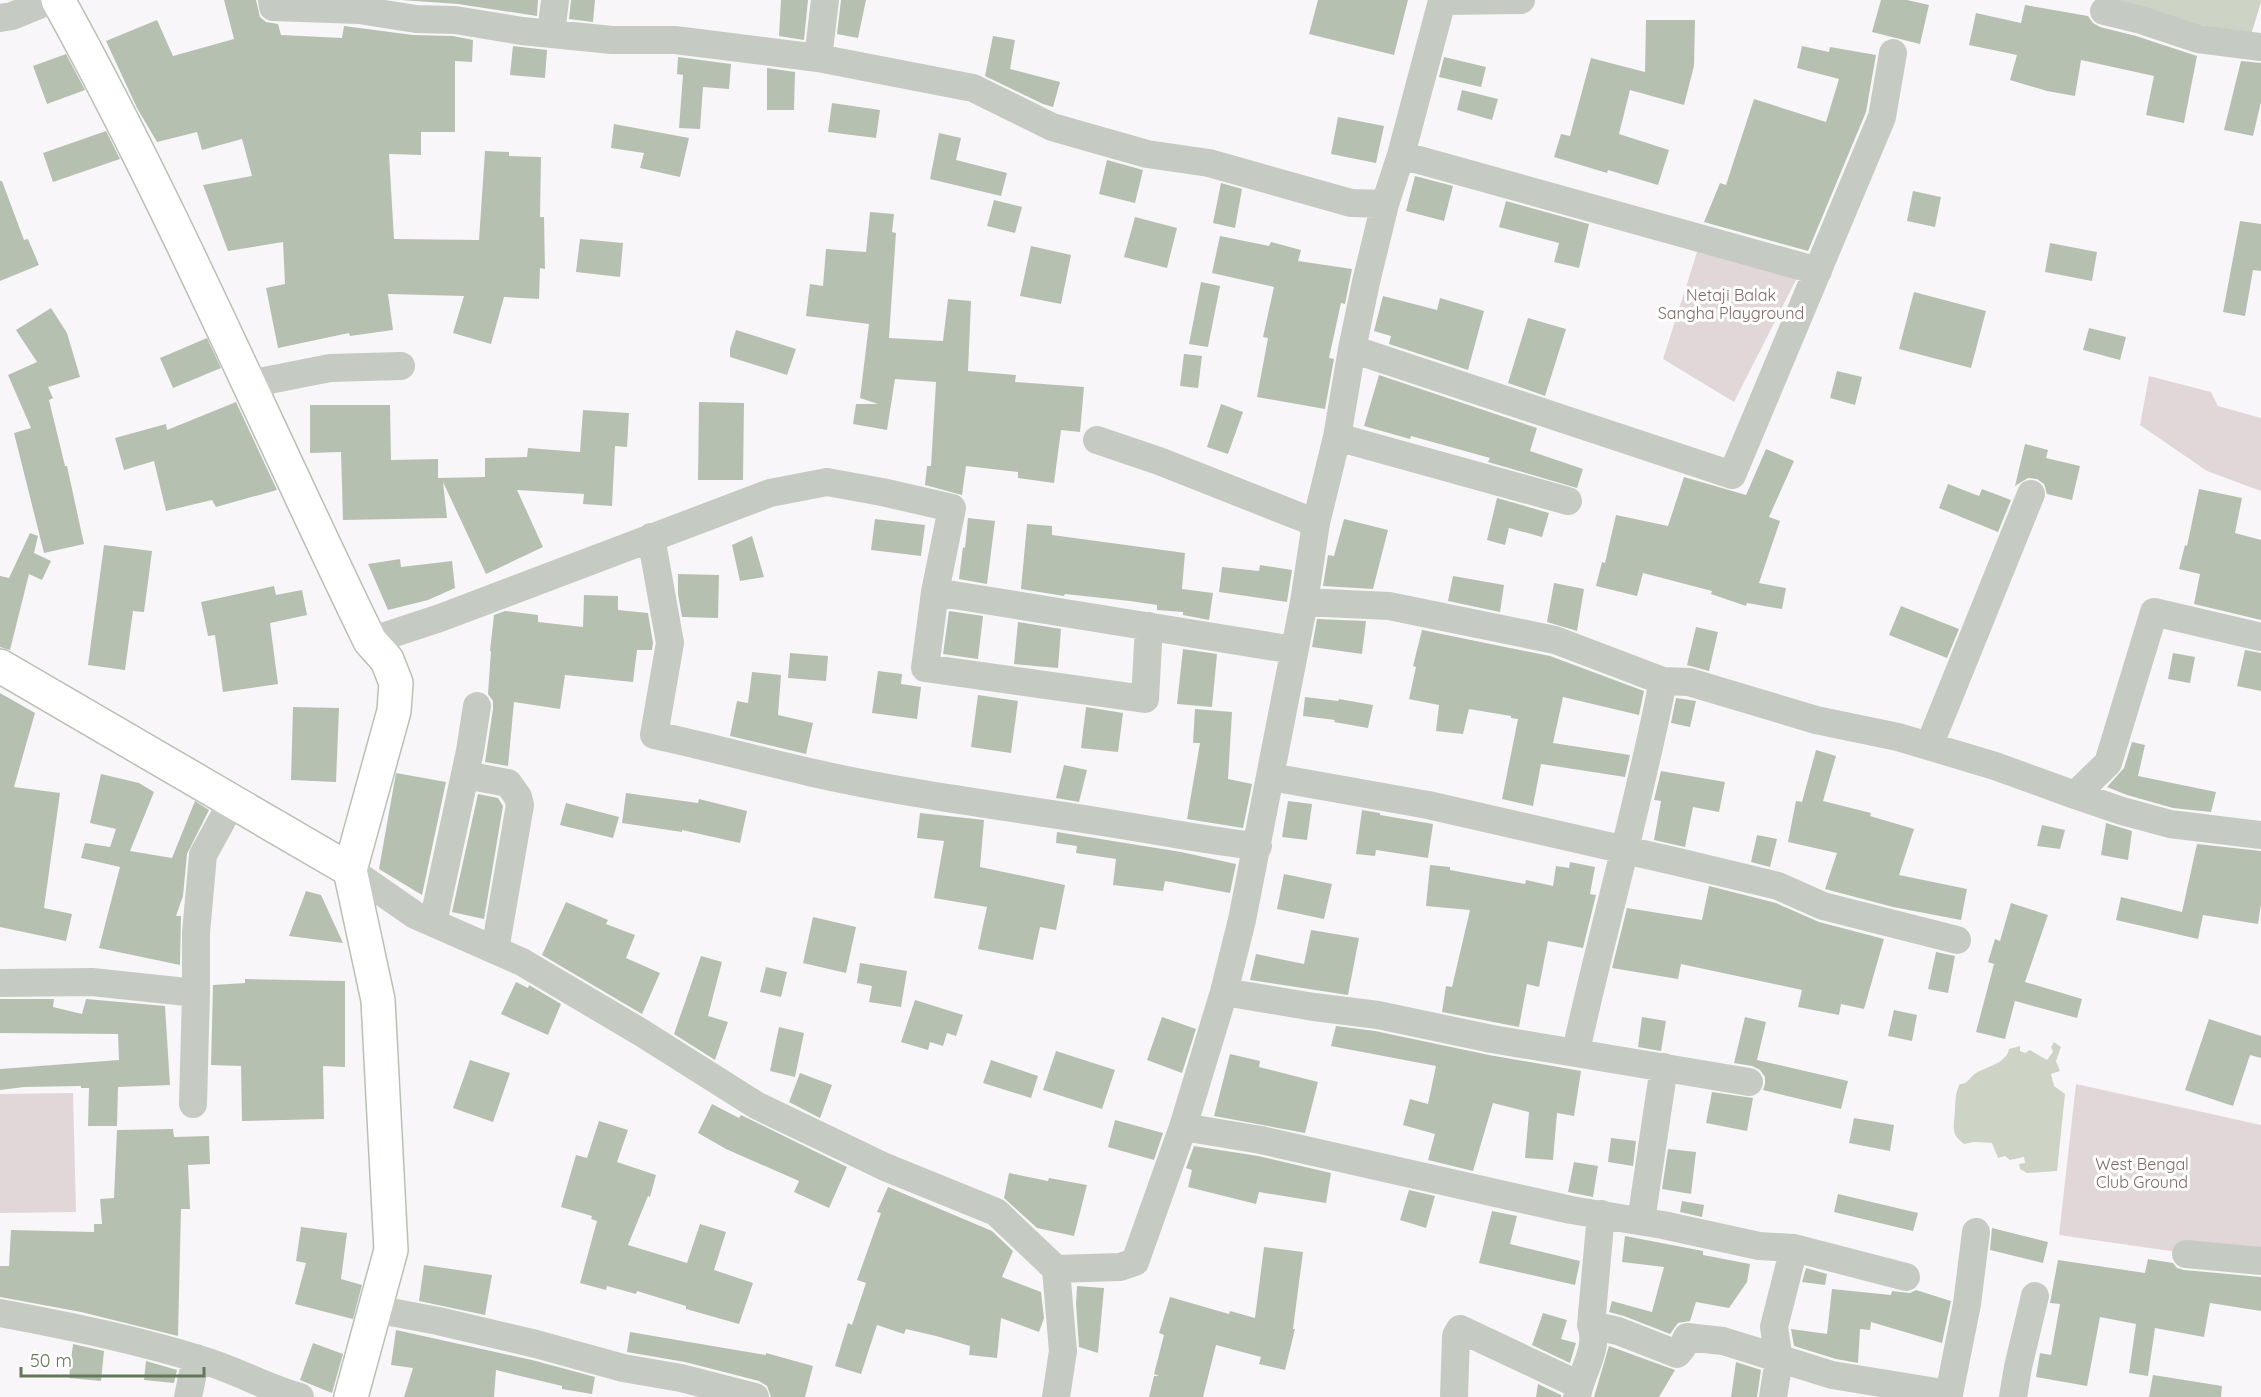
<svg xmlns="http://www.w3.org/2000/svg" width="2261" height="1397" viewBox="0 0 2261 1397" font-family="Quicksand,sans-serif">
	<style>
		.green { fill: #e1d7d9 }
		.water { fill: #cdd4c5 }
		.building { fill: #b6c0b1 }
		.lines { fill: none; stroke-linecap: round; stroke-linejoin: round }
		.secondary-casing { stroke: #b8c0b4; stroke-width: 36 }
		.street { stroke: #c5cbc2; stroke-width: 28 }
		.secondary { stroke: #fff; stroke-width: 33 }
		.labels { text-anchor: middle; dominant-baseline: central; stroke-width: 6; stroke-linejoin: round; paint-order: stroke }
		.park-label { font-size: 16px; fill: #806665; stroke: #fff }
	</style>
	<rect width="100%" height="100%" fill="#f9f6f9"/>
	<path class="green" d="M1699 246 1800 272 1734 402 1663 359Z
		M2149 376 2211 392 2218 406 2261 418V491L2207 471 2140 425Z
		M2076 1084 2261 1125V1264L2059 1235Z
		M73 1093 76 1212 0 1213V1094Z"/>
	<path class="water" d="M2096 0H2261V2L2251 35 2228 32 2202 25H2180Z
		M2054 1042 2061 1047 2056 1061 2060 1071 2051 1074 2054 1086 2065 1094 2057 1171 2027 1173 2020 1169 2019 1164 2025 1163 2024 1157 2010 1160 2005 1156 1998 1158 1992 1143 1974 1142 1964 1144C1954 1137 1953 1132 1954 1121 1956 1110 1954 1098 1958 1088 1960 1082 1961 1085 1965 1083 1969 1081 1971 1076 1976 1073 1986 1067 2007 1063 2009 1049L2020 1046V1051L2025 1053 2030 1050 2047 1060 2053 1052 2051 1047Z"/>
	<path class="building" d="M224 0H256L260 17 266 22 278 24 281 35 342 38 344 26 413 35 453 36 473 40 472 62 455 61V132H421V155L389 154 394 239 479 240 485 151 509 152V156L541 157 540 217H544L545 269 540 268 539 299 504 297 491 344 453 333 464 296 388 294 393 330 350 336 349 333 278 348 266 288 285 284 283 242 228 251 203 185 252 176 242 139 202 150 197 132 157 142 137 108 106 41 157 20 173 56 234 39Z
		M401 0H538L537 16 458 4Z
		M571 0H595L593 22 569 19Z
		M781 0H808L804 40 779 36Z
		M841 0H866L858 38 837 34Z
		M1318 0H1408L1394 55 1309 34Z
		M1881 0H1907L1929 5 1920 44 1872 32Z
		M2025 5 2088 16 2093 23 2100 27 2136 36 2197 56 2184 123 2146 115 2154 76 2081 60 2075 96 2047 91 2010 80 2017 55 1969 45 1976 13 2021 23Z
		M1646 20H1695L1694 66 1684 105 1630 90 1619 134 1669 150 1658 185 1608 170 1607 173 1554 157 1561 134 1570 136 1591 58 1645 72Z
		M993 36 1015 40 1010 69 1060 82 1053 107 1043 104 985 76Z
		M513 46 547 50 545 78 510 75Z
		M1802 46 1829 52 1830 47 1876 55 1866 112 1808 251 1704 222 1720 183 1726 185 1754 99 1826 122 1839 79 1797 68Z
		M66 54 85 90 47 104 33 66Z
		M678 57 731 64 729 89 703 87 700 129 679 128 683 75 677 74Z
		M1444 57 1486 67 1481 87 1439 77Z
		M2241 61 2261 63V102L2253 136 2224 130Z
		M767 68 795 72 794 110H767Z
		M1462 90 1498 99 1492 120 1457 110Z
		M832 103 880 110 876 138 828 132Z
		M1338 117 1384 126 1376 163 1331 154Z
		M614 124 689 138 680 177 640 168 644 153 611 148Z
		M106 131 120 159 53 182 43 153Z
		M939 133 961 138 956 160 1007 173 1001 196 930 179Z
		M1107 160 1143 170 1135 203 1099 194Z
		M1415 176 1453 186 1444 221 1406 211Z
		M0 181H2L24 240 28 239 39 265 0 281Z
		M1221 183 1242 189 1235 228 1213 223Z
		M1913 191 1941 197 1935 227 1907 221Z
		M994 200 1022 207 1015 233 987 226Z
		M1506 201 1589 224 1579 268 1554 262 1559 243 1499 227Z
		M870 212 894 214 892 232 896 233 889 338 943 341 948 299 971 301 968 371 1016 375 1015 382 1084 387 1080 432 1061 430 1054 483 1018 478V472L966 466 962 495 925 485 927 466H931L936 382 895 379 887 430 853 424 856 404H878L860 398 869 324 806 316 810 284 823 286 826 249 866 252Z
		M1135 217 1177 228 1167 268 1124 257Z
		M2240 221 2261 224V271L2253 270 2245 316 2223 312Z
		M1220 236 1269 246 1271 242 1301 250 1298 261 1352 269 1345 304 1341 303 1329 358 1334 359 1325 409 1257 397 1268 338 1263 337 1274 287 1212 273Z
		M580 239 623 243 620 277 576 272Z
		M2050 243 2097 252 2092 281 2045 272Z
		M1031 246 1071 255 1061 304 1020 296Z
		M1201 282 1220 286 1208 347 1189 344Z
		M1914 292 1986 311 1971 368 1899 349Z
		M1383 296 1437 310 1440 298 1484 311 1468 370 1389 344 1391 336 1374 331Z
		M51 308 67 333 80 377 48 387 53 398 49 400 65 466H67L84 544 44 553 14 433 31 428 8 375 37 362 16 330Z
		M1528 318 1566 329 1545 396 1508 383Z
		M2089 328 2126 337 2120 360 2083 350Z
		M736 330 796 349 787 375 730 357V349Z
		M207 338 221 368 173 388 160 358Z
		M1184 354 1202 356 1198 388 1180 386Z
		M1837 371 1862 377 1855 405 1830 398Z
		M1379 375 1537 428 1530 451 1583 469 1577 488 1488 462 1490 458 1411 436 1410 439 1364 426Z
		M236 402 277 490 216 507 212 500 166 511 154 461 124 470 115 438 166 424 167 430Z
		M699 402 744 403 743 480H698Z
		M1221 404 1243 412 1228 454 1207 447Z
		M310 405H390L391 460 438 459V478L485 477V458L527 457 528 448 580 452 583 410 629 413 627 447 615 446 612 506 583 504 584 494 517 490 543 547 486 574 443 482 447 518 343 520 341 452 310 453Z
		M2025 444 2048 450 2046 458 2080 466 2072 500 2047 494 2044 484 2037 479 2028 478 2015 486Z
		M1766 449 1794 461 1769 517 1780 521 1759 583 1786 588 1782 609 1747 603 1746 606 1711 594 1712 591 1643 573 1637 596 1596 586 1602 562 1605 563 1616 515 1668 526 1684 477 1746 495Z
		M1948 484 1979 496 1982 489 2011 500 1998 532 1939 508Z
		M2199 489 2242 498 2235 533 2261 540V620L2194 604 2200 574 2179 569 2185 545 2187 546Z
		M1497 498 1549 513 1542 537 1509 528 1505 545 1487 540Z
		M968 518 995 521 987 584 959 579 963 547 965 548Z
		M875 519 925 525 921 556 871 550Z
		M1344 519 1388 530 1373 589 1323 586 1328 555 1334 556Z
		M1027 524 1052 526V535L1185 553 1182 589 1213 593 1209 620 1183 615V612L1157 610V605L1130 601 1065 594 1064 596 1021 589Z
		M30 533 38 536 34 553 51 561 42 580 29 574 10 650 0 647V576L9 578Z
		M752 536 764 577 740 581 732 545Z
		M104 545 152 551 144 612 133 611 125 670 88 665Z
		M400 559 401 567 452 561 455 588 428 600 388 610 368 564Z
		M1260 565 1292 570 1287 602 1219 592 1222 567 1259 571Z
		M678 574 719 575 718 618 682 617 678 594Z
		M1453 576 1504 585 1500 612 1448 601Z
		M1554 583 1584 589 1577 631 1547 622Z
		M274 586 276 595 302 590 307 615 270 623 278 684 223 692 215 635 208 636 201 602Z
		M584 595 618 596V610L648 613 653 643 652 650H637L633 682 565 675 560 709 514 702 508 766 485 762 493 709V701L488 694 491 651H490L494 615 505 611 538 615V622L583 627Z
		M1901 606 1959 629 1947 658 1889 635Z
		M949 611 983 616 978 659 943 654Z
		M1317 619 1366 621 1362 654 1312 647Z
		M1018 622 1061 629 1058 668 1014 664Z
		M1696 627 1718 632 1709 671 1687 665Z
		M1422 630 1550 656 1644 691 1639 715 1563 697 1553 743 1630 755 1625 777 1541 764 1533 806 1502 799 1518 719 1511 718V716L1469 709 1463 734 1436 731 1439 705 1409 699 1416 667 1413 666Z
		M1183 649 1217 654 1212 707 1177 704Z
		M2245 650 2261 653V691L2237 686Z
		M790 653 828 656 826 681 788 678Z
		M2173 653 2195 657 2190 683 2168 679Z
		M878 671 902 674 901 684 921 687 917 719 872 713Z
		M752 672 781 675 778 715 813 723 806 754 730 736 737 701 748 703Z
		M0 693 35 713 14 787 60 793 44 908 72 914 66 941 0 927Z
		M978 695 1018 701 1011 753 971 747Z
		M1305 697 1338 701 1339 699 1373 705 1368 728 1334 722 1335 720 1303 716Z
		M1676 698 1696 701 1690 727 1671 723Z
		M293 707 339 708 336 782 291 780Z
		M1086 707 1123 713 1118 752 1081 748Z
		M1195 709 1232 712 1228 779 1252 784 1243 828 1187 819 1200 743H1193Z
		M2132 742 2145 745 2138 776 2216 792 2211 812 2173 808 2127 795 2107 787 2124 768Z
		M1816 750 1836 756 1823 801 1871 813 1870 816 1914 829 1899 875 1967 889 1961 920 1893 907 1825 889 1837 853 1788 842 1796 801 1802 802Z
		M1064 765 1087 770 1079 802 1056 798Z
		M1661 771 1725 782 1719 812 1693 807 1685 847 1654 840 1661 801 1654 800Z
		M396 773 446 782 422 895 379 869Z
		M101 774 139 783 154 792 130 851 172 858 195 801 209 810 187 854 183 896 176 916H181L180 965 99 948 120 867 81 858 85 843 110 847 116 829 90 823Z
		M626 793 698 803 699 799 747 811 740 843 682 830V832L622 823Z
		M478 794 498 798 503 806 484 919 452 912Z
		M1288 801 1312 804 1307 840 1282 837Z
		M566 803 619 817 613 838 560 825Z
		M1362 810 1380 813V815L1433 824 1428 858 1376 850 1375 856 1356 854Z
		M920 813 984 820 980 867 1065 885 1056 930 1040 927 1033 960 978 949 987 907 934 898 944 841 917 838Z
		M2106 823 2132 831 2128 860 2101 855Z
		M2042 825 2065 830 2060 849 2037 846Z
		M1057 832 1181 852 1236 864 1230 893 1165 881 1163 891 1113 885 1116 859 1076 853 1077 846 1056 843Z
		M1757 835 1777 839 1770 867 1751 862Z
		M2197 844 2261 851V904L2258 924 2203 915 2198 939 2116 920 2121 897 2182 912Z
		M1570 862 1595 867 1590 894 1596 895 1583 948 1548 941 1539 987 1527 984 1519 1027 1442 1012 1446 986 1452 987 1470 910 1426 906 1430 865 1450 867V870L1525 884 1526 880 1553 886 1556 866 1569 868Z
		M1284 874 1332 884 1324 919 1277 909Z
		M1709 886 1776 903 1819 922 1884 939 1864 1009 1841 1004 1839 1015 1798 1007 1802 990 1681 964 1678 979 1612 968 1627 908 1702 920Z
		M306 891 321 895 343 943 289 936Z
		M566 902 608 920 606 924 635 935 626 958 660 973 642 1014 542 955Z
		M2011 903 2048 915 2025 982 2082 999 2077 1018 2015 1001 2005 1039 1976 1032 1994 964 1988 962 1995 939 2000 941Z
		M813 917 856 927 846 973 803 963Z
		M1311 930 1359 938 1348 995 1250 980 1256 954 1304 964Z
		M1936 952 1955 956 1948 993 1928 989Z
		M701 956 722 962 708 1016 728 1022 715 1060 674 1034Z
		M860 963 907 971 901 1007 869 1002 872 986 857 983Z
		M766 967 787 972 781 997 760 992Z
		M245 979 345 981V1067L323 1066 324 1119 242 1121 241 1066 211 1065 213 985 245 983Z
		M516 982 528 988 529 985 561 1004 548 1035 501 1014Z
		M0 999H54L53 1007 82 1014 86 999 165 1006 170 1085 118 1087 117 1126H88L89 1088H81V1086L24 1087 0 1090V1069L119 1060 118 1034 0 1033Z
		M915 1000 963 1015 956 1036 947 1033 943 1046 930 1042 928 1050 901 1042Z
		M1894 1010 1917 1015 1912 1041 1888 1036Z
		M1162 1017 1196 1029 1182 1073 1147 1060Z
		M1642 1017 1666 1021 1661 1051 1638 1047Z
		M1745 1017 1766 1022 1757 1060 1848 1081 1841 1109 1763 1090 1765 1084V1077L1760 1070 1752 1066 1734 1063Z
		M2209 1019 2261 1036V1058L2250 1055 2233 1106 2185 1090Z
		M1336 1026 1375 1031 1489 1055 1581 1071 1574 1116 1557 1113 1553 1160 1525 1158 1529 1112 1493 1103 1473 1171 1428 1160 1435 1134 1403 1125 1410 1099 1428 1104 1436 1066 1331 1046Z
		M779 1027 804 1033 795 1077 770 1071Z
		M1056 1051 1115 1070 1102 1109 1043 1090Z
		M1230 1054 1260 1061 1259 1067 1318 1082 1305 1133 1214 1116Z
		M470 1060 510 1073 493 1122 453 1108Z
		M991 1060 1038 1076 1031 1098 983 1083Z
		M800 1073 832 1085 820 1118 789 1102Z
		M1712 1092 1753 1098 1747 1131 1706 1123Z
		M712 1104 739 1118 741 1115 847 1167 829 1208 794 1192 799 1181 726 1149 698 1133Z
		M1854 1118 1894 1125 1890 1151 1849 1143Z
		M1115 1120 1163 1133 1154 1160 1108 1147Z
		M599 1121 628 1130 617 1162 656 1175 650 1197 648 1196 628 1245 687 1263 700 1224 726 1232 714 1270 753 1283 739 1324 686 1309V1306L637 1291 636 1294 607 1286 606 1290 580 1283 597 1221 591 1219 592 1216 561 1207 576 1155 587 1158Z
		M173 1129 174 1137 209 1136 210 1164 188 1165 190 1209H181L178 1336 81 1312 0 1297V1266H9L11 1230 94 1232V1224H102L100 1199 114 1198 117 1130Z
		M1611 1138 1636 1141 1633 1166 1608 1162Z
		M1194 1146 1258 1156 1331 1173 1326 1203 1259 1192 1256 1204 1188 1187 1192 1170 1186 1168Z
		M1668 1149 1696 1152 1691 1194 1662 1189Z
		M1574 1162 1598 1166 1593 1197 1568 1192Z
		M1009 1173 1048 1181 1049 1178 1087 1185 1074 1236 1037 1228 1004 1198Z
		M888 1187 992 1231 1013 1251 1002 1277 1041 1292 1044 1318 1039 1332 1001 1318 997 1358 969 1355 970 1346 936 1336 906 1329 904 1334 877 1325 861 1374 835 1366 848 1323 852 1325 866 1283 857 1280 881 1213 877 1212Z
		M1409 1190 1435 1196 1426 1228 1400 1220Z
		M1838 1194 1918 1213 1913 1231 1834 1212Z
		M1682 1201 1704 1205 1702 1217 1680 1212Z
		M1492 1211 1517 1216 1510 1244 1580 1261 1575 1285 1479 1263Z
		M301 1227 347 1233 341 1279 362 1285 353 1319 295 1304 306 1263 296 1261Z
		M1992 1228 2048 1242 2043 1263 1990 1250Z
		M1625 1236 1703 1251V1255L1750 1264 1747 1282 1729 1308 1696 1302 1690 1321 1678 1323 1670 1334 1624 1316 1609 1312 1612 1301 1652 1312 1664 1267 1622 1262Z
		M1264 1247 1303 1252 1293 1329H1295L1285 1370 1259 1364 1261 1357 1216 1345 1203 1397H1149L1154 1376H1159L1154 1374 1164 1335 1159 1333 1170 1297 1229 1314 1230 1311 1255 1318Z
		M2148 1259 2173 1263 2177 1268 2184 1270 2261 1277V1311L2210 1303 2204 1337 2155 1328 2148 1376 2129 1373 2136 1324 2100 1317 2087 1386 2036 1377 2040 1353 2051 1355 2060 1304 2050 1303 2058 1260 2145 1273Z
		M424 1265 492 1275 485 1315 419 1301Z
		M1806 1268 1827 1274 1825 1285 1802 1282Z
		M1077 1286 1104 1288 1098 1353 1079 1347 1076 1304Z
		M1832 1289 1891 1295 1892 1291 1910 1293 1916 1290 1951 1301 1942 1343 1871 1322 1870 1330 1860 1329 1858 1363 1836 1359 1794 1346 1791 1329 1827 1334Z
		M1543 1313 1567 1320 1561 1339 1576 1343 1570 1363 1532 1345Z
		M396 1330 532 1360 595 1377 592 1394 562 1389V1386L496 1370 494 1397H404L413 1368 391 1365Z
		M630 1332 766 1355V1353L813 1366 805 1397H771L767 1386 759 1381 685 1362 627 1352Z
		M313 1343 343 1354 332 1393 300 1380Z
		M73 1344 104 1351 101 1381 69 1378Z
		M1609 1346 1675 1370 1659 1397H1594Z
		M146 1361 177 1370 174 1383 144 1380Z
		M1736 1362 1761 1370 1757 1397H1731Z
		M2153 1375 2222 1386 2221 1397H2149Z
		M1538 1384 1561 1395V1397H1536Z"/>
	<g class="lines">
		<defs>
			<path id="secondary" d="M58 0C173 208 266 427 370 641L387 660 396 683 394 711 350 870 378 1000 391 1250 351 1397
				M0 666 350 870"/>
		</defs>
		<use href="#secondary" class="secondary-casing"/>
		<path class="street" d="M272 0 273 7 359 10 416 19 455 20 522 31 612 40H675L818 58 973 88 1052 127 1147 154 1209 163 1351 203 1385 204
			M2104 11 2141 20 2198 39 2261 47
			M0 18 12 16 51 0
			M551 34 555 0
			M818 58 825 0
			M1401 155 1818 271
			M1352 349 1732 475 1882 117 1893 53
			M249 384 330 368 401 366
			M1337 437 1568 501
			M1097 440 1159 461 1316 523
			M651 537 670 643 654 735C706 746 757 760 809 772 914 796 1021 808 1127 826 1171 833 1214 842 1258 846
			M935 592 1294 650
			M1304 602 1389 606 1555 640 1663 681 1689 682 1816 720 1898 737 1995 766 2075 795 2108 763 2154 612 2261 637
			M370 641 440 618 770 493 827 482 882 492 952 508 935 592 925 668 1145 699 1149 626
			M1929 746 2031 494
			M465 775 508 783 518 797 520 805 495 950
			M1271 777 1428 805 1678 862 1778 886 1823 906 1957 940
			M2075 795 2122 811 2170 824 2261 835
			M350 870 415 915 522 962 642 1033 756 1105 885 1167 996 1212 1056 1269 1063 1351 1056 1397
			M433 923 470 751 477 706
			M0 983 92 982 196 993V933L203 855 232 802
			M1224 992 1314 1007 1378 1015 1492 1039 1749 1082
			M1576 1051C1603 927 1639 805 1663 681
			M193 1104 196 993
			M1183 1127 1261 1140 1571 1210 1663 1225 1759 1246 1794 1248 1906 1277
			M1641 1221 1664 1067
			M2186 1254 2261 1261
			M1056 1269 1120 1267 1135 1262 1183 1127 1224 992 1242 920 1304 602 1316 523 1337 437 1352 349 1366 282 1385 204 1401 155 1442 1 1521 0
			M375 1309 438 1321 536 1344 623 1368 681 1378 755 1397
			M0 1313C69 1326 138 1340 205 1361 238 1371 267 1388 300 1397
			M1591 1325 1601 1214
			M188 1397 196 1358
			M1454 1397 1456 1336 1460 1329 1579 1385
			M1577 1397C1580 1373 1600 1350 1591 1325L1618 1331 1677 1354 1682 1348 1687 1337 1723 1341 1832 1375 1949 1394 1967 1304 1976 1232
			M1773 1397 1779 1360 1774 1327 1794 1248
			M2013 1397 2018 1367 2035 1296"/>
		<use href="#secondary" class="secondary"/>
	</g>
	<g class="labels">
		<g class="park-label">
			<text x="1731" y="295">Netaji Balak<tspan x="1731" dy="18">Sangha Playground</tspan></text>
			<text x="2142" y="1164">West Bengal<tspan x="2142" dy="18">Club Ground</tspan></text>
		</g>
	</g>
	<path d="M21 1367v9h183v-9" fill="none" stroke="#637859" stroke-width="3"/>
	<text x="30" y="1367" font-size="18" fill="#637859" stroke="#ffffff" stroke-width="4.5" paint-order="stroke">50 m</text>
</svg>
